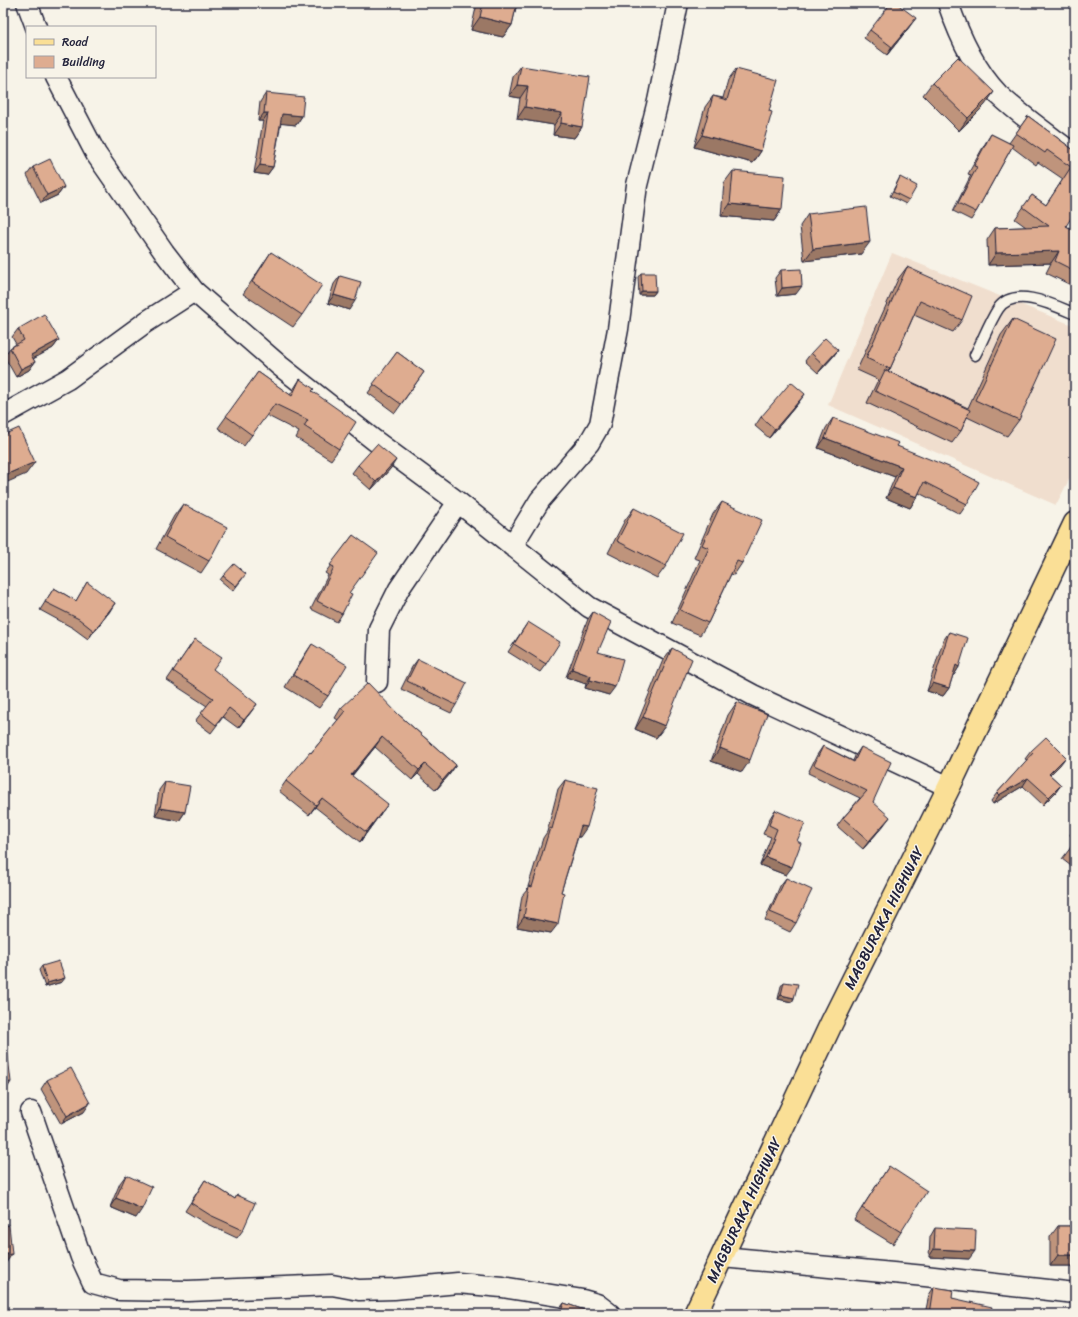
<svg xmlns="http://www.w3.org/2000/svg" width="1078" height="1317" viewBox="0 0 1078 1317" font-family="Sriracha,sans-serif">
	<style>
		.built { fill: #f0dece }
		.lines { fill: none; stroke-linecap: round; stroke-linejoin: round }
		.lane-casing { stroke: #22223b; stroke-width: 13 }
		.street-casing { stroke: #22223b; stroke-width: 23 }
		.primary-casing { stroke: #22223b; stroke-width: 25 }
		.lane { stroke: #f7f3e8; stroke-width: 10 }
		.street { stroke: #f7f3e8; stroke-width: 20 }
		.primary { stroke: #fadf96; stroke-width: 22 }
		.wall { fill: #bf947c; stroke: #22223b }
		.shaded-wall { fill: #9b7865; stroke: #22223b }
		.building { fill: #deac90; stroke: #22223b }
		.labels { text-anchor: middle; dominant-baseline: central; stroke-width: 3; stroke-linejoin: round; paint-order: stroke }
		.street-label { font-size: 15px; fill: #22223b; stroke: #f7f3e8 }
	</style>
	<rect width="100%" height="100%" fill="#f7f3e8"/>
	<filter id="ink" filterUnits="userSpaceOnUse"><feTurbulence type="fractalNoise" baseFrequency=".025" numOctaves="2"/><feDisplacementMap in="SourceGraphic" scale="8" xChannelSelector="R" yChannelSelector="G"/><feConvolveMatrix kernelMatrix="1 2 1 2 8 2 1 2 1" color-interpolation-filters="sRGB"/></filter>
	<g filter="url(#ink)">
		<path class="built" d="M892 253 1075 326V468L1056 505 828 405Z"/>
		<g class="lines">
			<defs>
				<path id="lane" d="M975 355C983 340 989 323 998 309 1014 285 1056 306 1075 314"/>
				<path id="street" d="M27 3 36 27
					M948 3C959 35 974 69 998 94 1021 116 1049 135 1075 155
					M56 77 96 154 164 252 194 291 280 366 374 440 458 502 589 607 753 695 949 787
					M3 415 68 379 146 322 194 291
					M512 546 540 500 589 443 600 424 618 329 637 185 658 101 678 3
					M377 682 379 629 399 589 458 502
					M31 1112 81 1257 93 1283 119 1290 188 1291 332 1285 359 1290 394 1289 458 1283 502 1287 583 1300 597 1304 610 1314
					M722 1257 925 1276 1075 1293"/>
				<path id="primary" d="M695 1314 832 1022 949 787 1075 523"/>
			</defs>
			<use href="#lane" class="lane-casing"/>
			<use href="#street" class="street-casing"/>
			<use href="#primary" class="primary-casing"/>
			<use href="#lane" class="lane"/>
			<use href="#street" class="street"/>
			<use href="#primary" class="primary"/>
		</g>
		<path class="wall" d="M477 3H517L512 25 503 37 471 30Z
			M910 26 887 55 864 38 870 30Z
			M521 66 582 127 574 138 553 135 554 125 517 119 520 98 509 96 513 77Z
			M736 69 769 111 761 151 753 163 694 147 705 107 713 96 723 98 728 80Z
			M932 83 985 105 959 131 923 95Z
			M266 93 302 116 296 125 281 123 273 167 267 175 254 173 263 121H258L260 102Z
			M1028 116 1075 151 1066 226 1075 231V287L1046 273 1051 263 988 265 987 240 995 228 1026 227 1015 219 1032 195 1046 205 1063 179 1038 162 1036 165 1012 147 976 212 971 220 953 211 971 175 968 174 986 142 991 134 1009 143Z
			M33 167 64 187 58 195 41 203 27 175Z
			M733 171 782 209 774 221 721 216 724 183Z
			M900 177 909 200 906 204 890 196Z
			M808 214 861 254 804 261 800 226Z
			M271 252 302 315 293 327 243 294Z
			M907 267 962 320 953 332 914 315 890 369 888 371 968 408 1001 335 1013 319 1019 420 1007 436 967 417 961 431 952 443 867 403 877 382 879 380 857 370 898 279Z
			M781 270 796 294 777 296 775 278Z
			M641 273 656 291 653 295H639L638 277Z
			M340 276 349 310 328 303 334 284Z
			M18 329 59 340 53 348 33 359 35 362 29 370 16 377 4 356 10 348 16 344 12 337Z
			M838 350 832 358 818 373 805 361 811 353Z
			M397 352 424 372 395 413 368 393Z
			M258 372 290 395 300 379 312 391 339 449 331 460 296 438 299 432 266 415 244 446 218 428Z
			M799 402 769 438 755 426 761 417Z
			M833 418 897 446 967 504 960 514 919 493 917 497 910 508 886 498 895 477 818 448 826 428Z
			M358 465 391 468 371 490 352 473Z
			M722 502 742 563 734 575 731 574 708 623 700 635 672 623 700 560 694 558 713 514Z
			M183 504 209 561 201 573 156 549 174 516Z
			M634 508 666 566 657 578 608 553 625 520Z
			M353 535 349 593 342 614 337 622 311 609 328 575 325 573Z
			M223 576 243 578 233 591 220 580Z
			M87 582 110 611 88 639 73 628 40 610 54 588 76 601Z
			M593 612 598 652 609 695 585 688 586 684 566 677 588 619Z
			M528 622 546 664 540 672 508 652Z
			M949 632 959 667 954 675H953L949 688 943 696 927 691 943 641Z
			M195 639 213 669 251 712 238 728 223 717 211 733 195 721 207 706 167 680Z
			M312 644 328 696 319 708 285 687 304 656Z
			M672 648 665 726 656 738 635 729 663 660Z
			M418 659 456 705 451 713 401 689 412 667Z
			M737 702 742 772 711 761 728 715Z
			M341 708 399 715 456 765 449 775 436 790 418 774 412 780 375 747 352 776 381 813 360 842 315 807 309 815 279 791 286 781 311 753 338 720 335 718Z
			M823 746 853 761 855 756 861 747 873 802 884 825 863 849 837 826 843 818 860 798 808 773 817 755Z
			M1031 751 1060 765 1050 775 1061 785 1055 793 1043 805 1023 786 993 804 991 801 997 793 1027 760 1025 759Z
			M565 780 580 837H578L561 892 551 933 517 927 522 896 527 890 543 838 547 832 558 789Z
			M165 782 185 812 179 821 155 816 159 790Z
			M775 810 797 841 786 875 760 865 771 837 763 834 770 818Z
			M1075 828V839L1070 835Z
			M1075 842V869L1062 859Z
			M786 878 796 923 790 932 765 920 780 886Z
			M42 966 62 982 45 987 39 970Z
			M784 982 794 998 792 1002 778 999 781 986Z
			M47 1080 84 1112 61 1124 41 1089Z
			M889 1166 901 1232 893 1244 854 1220Z
			M126 1175 136 1218 110 1207 120 1183Z
			M205 1180 235 1199 237 1195 243 1230 237 1238 205 1223 185 1211Z
			M1075 1210V1266H1050V1237L1058 1226H1074L1073 1212Z
			M935 1228 969 1259 929 1257 930 1237Z
			M934 1287 952 1298 990 1314H925L929 1295Z
			M564 1303 596 1314H557L558 1311Z"/>
		<path class="shaded-wall" d="M480 17 512 25 503 37 471 30Z
			M916 18 910 26 887 55 892 47Z
			M517 85 528 86 520 98 509 96Z
			M994 92 985 105 959 131 968 118Z
			M525 107 562 113 554 125 517 119Z
			M264 113H268L263 121H258Z
			M282 114 302 116 296 125 276 123Z
			M561 123 582 127 574 138 553 135Z
			M702 135 761 151 753 163 694 147Z
			M260 165 273 167 267 175 254 173Z
			M64 187 58 195 41 203 47 195Z
			M730 204 782 209 774 221 721 216Z
			M870 242 861 254 804 261 813 249Z
			M1059 251 1051 263 988 265 996 253Z
			M802 286 796 294 777 296 782 288Z
			M642 291H656L653 295H639Z
			M334 295 355 301 349 310 328 303Z
			M59 340 53 348 25 363 31 355Z
			M838 350 832 358 818 373 824 365Z
			M35 362 29 370 16 377 21 369Z
			M805 394 799 402 769 438 775 429Z
			M825 438 902 467 895 477 818 448Z
			M396 460 391 468 371 490 376 482Z
			M35 462 26 474 3 484V476Z
			M893 488 917 497 910 508 886 498Z
			M115 603 110 611 88 639Z
			M956 665 959 667 954 675 950 674Z
			M572 669 591 676 586 684 566 677Z
			M590 680 615 687 609 695 585 688Z
			M933 683 949 688 943 696 927 691Z
			M257 704 251 712 238 728 244 720Z
			M643 717 665 726 656 738 635 729Z
			M382 737 375 747 344 785 351 775Z
			M720 748 750 760 742 772 711 761Z
			M1066 757 1060 765 1043 782 1049 774Z
			M425 764 418 774 412 780 419 770Z
			M456 765 449 775 436 790 443 780Z
			M1028 778 1023 786 993 804 999 795Z
			M1061 785 1055 793 1043 805 1049 797Z
			M322 798 315 807 309 815 316 805Z
			M388 804 381 813 360 842 366 832Z
			M160 808 185 812 179 821 155 816Z
			M890 817 884 825 863 849 869 841Z
			M581 826 587 827 580 837 574 836Z
			M766 857 792 867 786 875 760 865Z
			M524 917 558 924 551 933 517 927Z
			M65 978 62 982 45 987 47 983Z
			M781 995 794 998 792 1002 778 999Z
			M11 1082 6 1090H3V1083Z
			M90 1103 84 1112 61 1124 67 1116Z
			M116 1198 142 1209 136 1218 110 1207Z
			M934 1249 975 1251 969 1259 929 1257Z
			M12 1254 6 1263H3V1255Z
			M1058 1255H1075V1266H1050Z"/>
		<path class="building" d="M483 3H517L512 25 480 17Z
			M891 3H896L916 18 892 47 870 30Z
			M958 57 994 92 968 118 932 83Z
			M521 66 590 77 582 127 561 123 562 113 525 107 528 86 517 85Z
			M736 69 778 80 769 111 772 112 761 151 702 135 713 96 727 100Z
			M266 93 304 97 302 116 282 114 273 167 260 165 268 113H264Z
			M1028 116 1075 151V212L1066 226 1075 231V271L1055 261 1059 251 996 253 995 228 1049 226 1023 207 1032 195 1046 205 1071 167 1047 150 1045 153 1016 133Z
			M991 134 1013 145 976 212 958 203 977 167 974 166Z
			M50 159 64 187 47 195 33 167Z
			M733 171 785 176 782 209 730 204Z
			M900 177 917 186 909 200 893 192Z
			M866 207 870 242 813 249 808 214Z
			M271 252 322 285 302 315 252 282Z
			M907 267 972 296 962 320 920 301 890 369 866 358Z
			M801 269 802 286 782 288 781 270Z
			M641 273H655L656 291H642Z
			M340 276 361 282 355 301 334 295Z
			M44 314 59 340 31 355 35 362 21 369 10 348 24 340 18 329Z
			M1013 319 1056 339 1019 420 975 400Z
			M825 338 838 350 824 365 811 353Z
			M397 352 424 372 401 404 373 384Z
			M885 370 970 410 961 431 875 391Z
			M258 372 292 396 300 379 314 389 312 391 356 422 339 449 304 426 308 420 275 404 252 435 226 416Z
			M791 382 805 394 775 429 761 417Z
			M833 418 899 443 897 446 954 469 979 482 967 504 924 482 917 497 893 488 902 467 825 438Z
			M19 428 35 462 3 476V435Z
			M377 444 396 460 376 482 358 465Z
			M722 502 762 520 742 563 737 561 708 623 680 610 709 548 702 545Z
			M183 504 227 527 209 561 165 537Z
			M634 508 683 533 666 566 617 541Z
			M353 535 378 553 349 593 352 594 342 614 317 601 334 567 330 565Z
			M234 564 246 574 236 586 223 576Z
			M87 582 115 603 94 631 79 619 45 602 54 588 76 601Z
			M593 612 611 622 598 652 623 659 615 687 590 680 591 676 572 669Z
			M528 622 560 642 546 664 514 644Z
			M949 632 968 638 959 667 956 665 949 688 933 683Z
			M195 639 222 657 213 669 257 704 244 720 229 708 216 725 201 713 213 698 173 671Z
			M312 644 347 665 328 696 293 675Z
			M672 648 692 659 665 726 643 717Z
			M418 659 467 683 456 705 407 681Z
			M368 683 399 715 456 765 443 780 425 764 419 770 382 737 351 775 388 804 366 832 322 798 316 805 286 781 310 752 311 753 345 711 341 708Z
			M737 702 767 714 750 760 720 748Z
			M1046 737 1066 757 1049 774 1061 785 1049 797 1028 778 999 795 997 793 1033 753 1031 751Z
			M823 746 854 762 861 747 891 762 873 802 890 817 869 841 843 818 867 791 814 765Z
			M565 780 598 788 587 827 581 826 561 892 564 893 558 924 524 917 529 886 532 887 550 828 552 829Z
			M165 782 190 786 185 812 160 808Z
			M775 810 805 823 797 841 801 843 792 867 766 857 777 829 769 825Z
			M1075 842V851L1070 848Z
			M786 878 812 890 796 923 770 912Z
			M59 961 65 978 47 983 42 966Z
			M784 982 798 984 794 998 781 995Z
			M3 1048H7L11 1082 3 1083Z
			M71 1068 90 1103 67 1116 47 1080Z
			M889 1166 927 1191 901 1232 862 1208Z
			M126 1175 152 1187 142 1209 116 1198Z
			M205 1180 235 1199 237 1195 255 1203 243 1230 210 1215 191 1203Z
			M9 1225 12 1254 3 1255V1226Z
			M1058 1226H1075V1255H1058Z
			M935 1228 976 1230 975 1251 934 1249Z
			M934 1287 953 1290 952 1298 992 1307 990 1314H930Z
			M564 1303 596 1314H560Z"/>
	</g>
	<g class="labels">
		<g class="street-label">
			<text transform="translate(884 918) rotate(-63)">MAGBURAKA HIGHWAY</text>
			<text transform="translate(744 1210) rotate(-65)">MAGBURAKA HIGHWAY</text>
		</g>
	</g>
	<rect width="1078" height="1317" fill="none" stroke="#f7f3e8" stroke-width="16"/>
	<rect x="8" y="8" width="1062" height="1301" fill="none" stroke="#22223b" stroke-width="1.5" filter="url(#ink)"/>
	<rect x="26" y="26" width="130" height="52" fill="#f7f3e8" stroke="#a29fa3"/>
	<rect x="34" y="39" width="20" height="6" fill="#fadf96" stroke="#a29fa3"/>
	<text x="62" y="46" font-size="12" fill="#22223b">Road</text>
	<rect x="34" y="56" width="20" height="12" fill="#deac90" stroke="#a29fa3"/>
	<text x="62" y="66" font-size="12" fill="#22223b">Building</text>
</svg>
